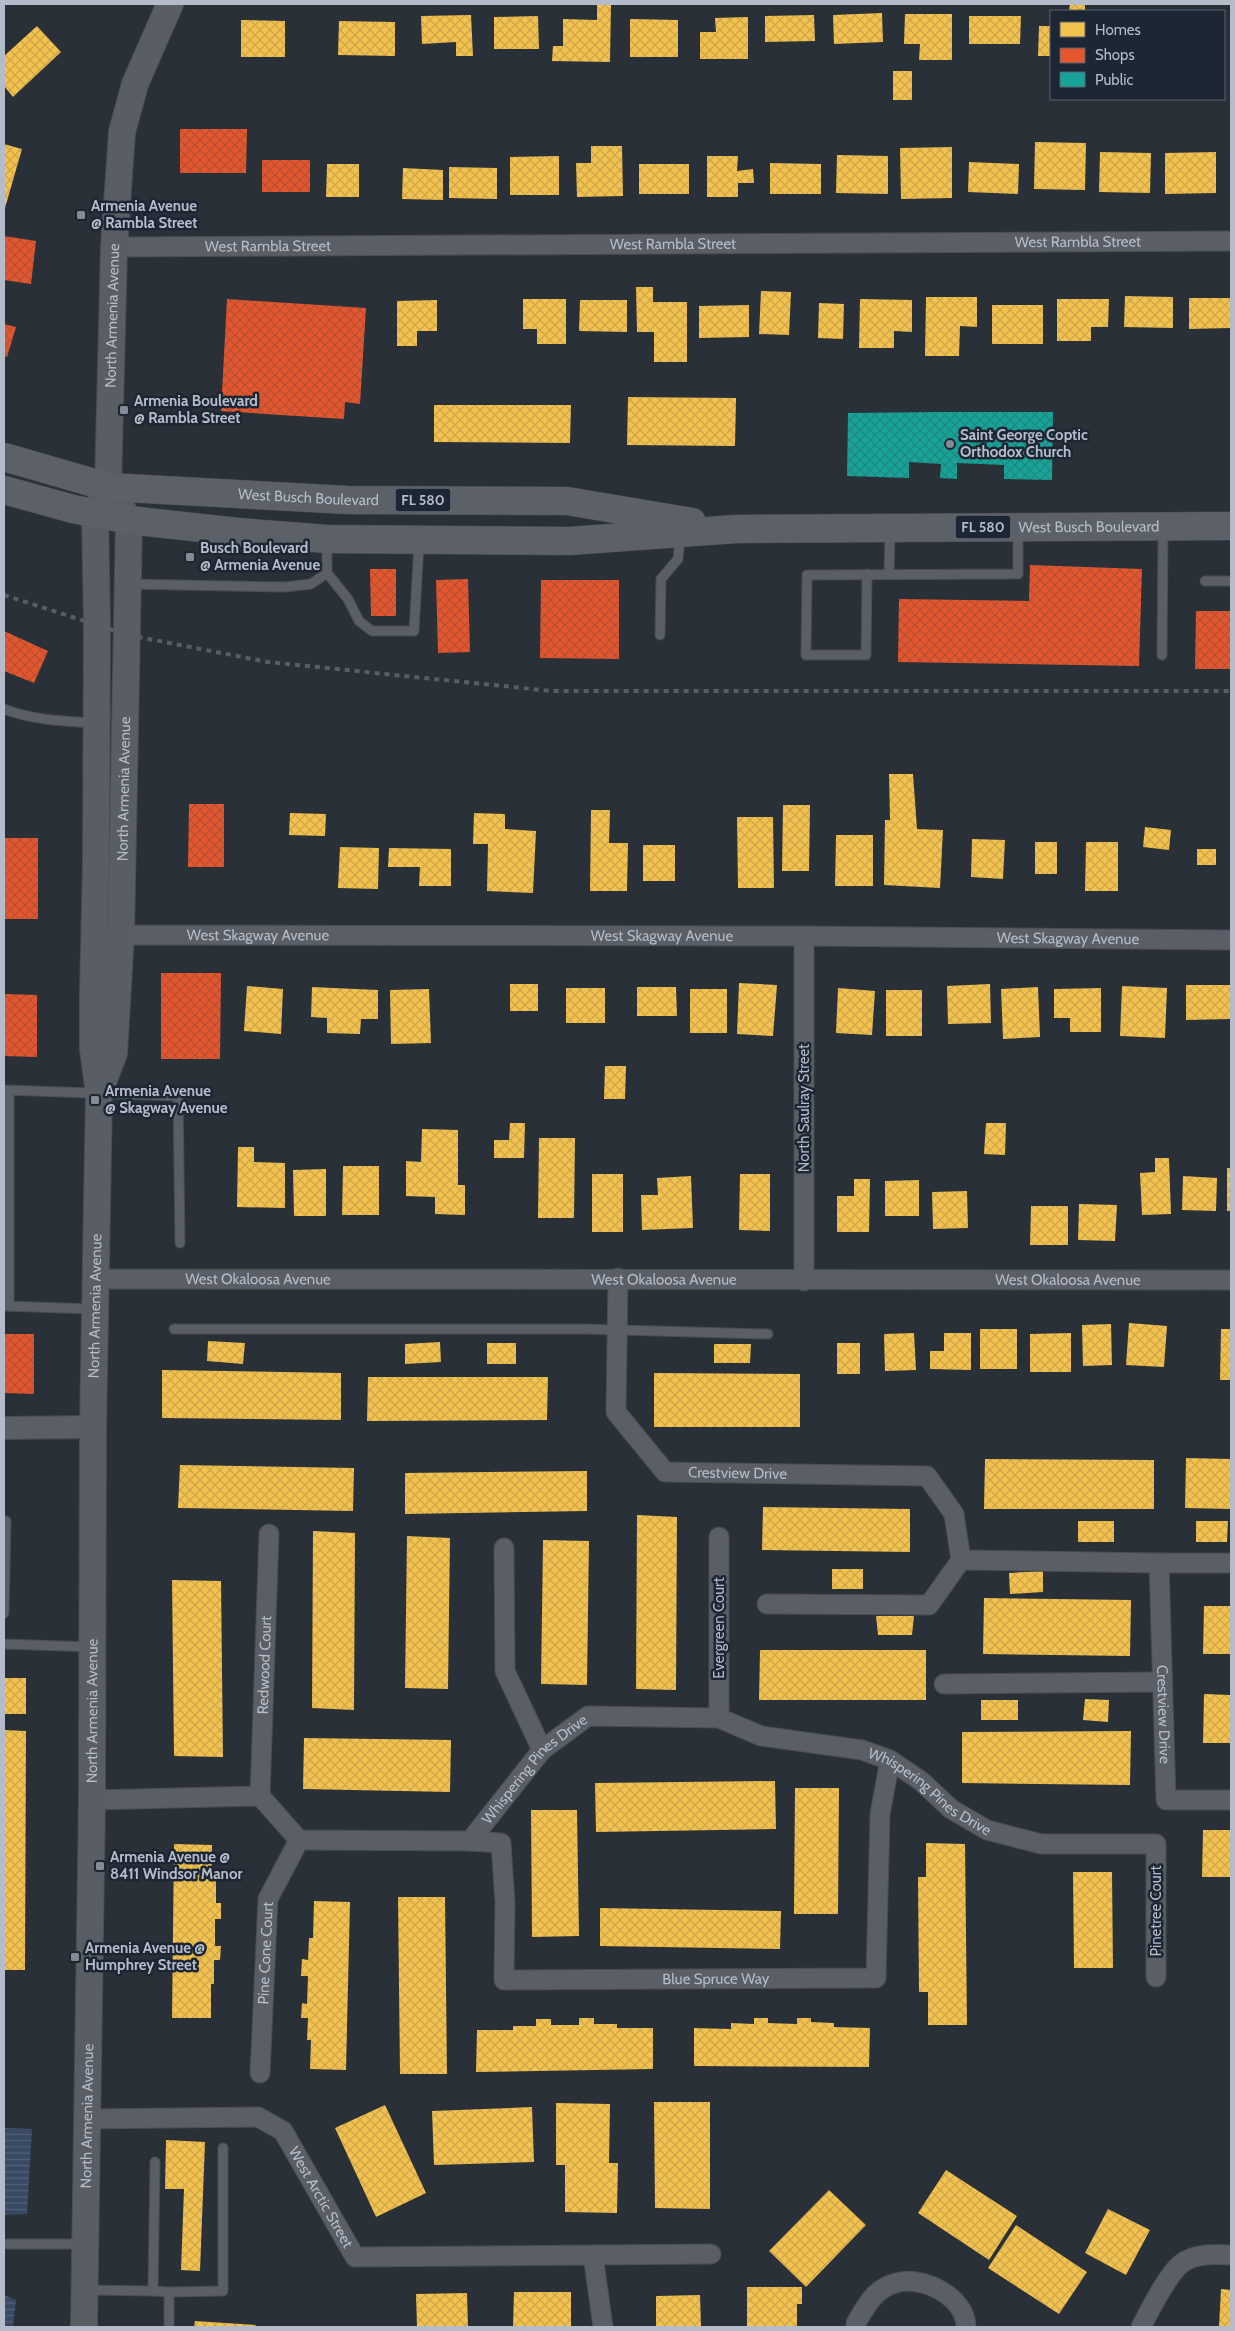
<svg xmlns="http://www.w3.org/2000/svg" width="1235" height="2331" viewBox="0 0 1235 2331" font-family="Cabin,sans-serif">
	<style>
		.water { fill: url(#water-rules) }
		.homes { fill: url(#homes-cross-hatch) }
		.shops { fill: url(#shops-cross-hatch) }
		.public { fill: url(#public-cross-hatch) }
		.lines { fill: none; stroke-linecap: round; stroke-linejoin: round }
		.service-casing { stroke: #484c53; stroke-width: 11 }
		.minor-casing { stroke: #484c53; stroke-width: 21 }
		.tertiary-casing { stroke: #484c53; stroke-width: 24 }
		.secondary-casing { stroke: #484c53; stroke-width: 28 }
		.primary-casing { stroke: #484c55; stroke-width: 29 }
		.service { stroke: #5a5e66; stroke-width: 9 }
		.minor { stroke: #5a5e66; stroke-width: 19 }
		.tertiary { stroke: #5a5e66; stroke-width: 22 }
		.secondary { stroke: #595d64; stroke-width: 26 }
		.primary { stroke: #5c6168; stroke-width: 28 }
		.rail { stroke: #595d64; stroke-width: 4; stroke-dasharray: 5 5; stroke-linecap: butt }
		.poi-dot { fill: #848b96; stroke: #1d2633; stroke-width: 2 }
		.labels { text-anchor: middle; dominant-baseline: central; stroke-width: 5; stroke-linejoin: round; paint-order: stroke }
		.shield { fill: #1d2633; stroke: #878f9c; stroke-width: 1 }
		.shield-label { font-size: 14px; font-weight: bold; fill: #b4bcc9 }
		.poi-label { font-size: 15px; font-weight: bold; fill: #b4bcc9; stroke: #1d2633; text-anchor: start }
		.street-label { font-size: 15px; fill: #b4bcc9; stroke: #1d2633 }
	</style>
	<defs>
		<pattern id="water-rules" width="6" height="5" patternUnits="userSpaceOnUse" patternTransform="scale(1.25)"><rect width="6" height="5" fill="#384963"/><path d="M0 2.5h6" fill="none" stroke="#526178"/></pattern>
		<pattern id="homes-cross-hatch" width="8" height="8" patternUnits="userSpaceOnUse" patternTransform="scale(1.25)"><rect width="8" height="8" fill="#f2c14e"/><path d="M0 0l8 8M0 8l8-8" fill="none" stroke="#cca64a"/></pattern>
		<pattern id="shops-cross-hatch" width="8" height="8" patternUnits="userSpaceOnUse" patternTransform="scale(1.25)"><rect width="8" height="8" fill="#e4572e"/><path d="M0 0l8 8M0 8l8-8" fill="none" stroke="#b84f32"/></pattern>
		<pattern id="public-cross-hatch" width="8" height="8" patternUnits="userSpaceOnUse" patternTransform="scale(1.25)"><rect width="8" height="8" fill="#17a398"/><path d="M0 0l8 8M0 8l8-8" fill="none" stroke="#1f8881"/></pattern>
	</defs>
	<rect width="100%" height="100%" fill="#2a3038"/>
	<path class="water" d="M4 2128 32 2129 27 2214 4 2215Z
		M4 2295 16 2300 13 2327H4Z"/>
	<path class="homes" d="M597 4H611L610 62 552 61 553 46H563V19L597 20Z
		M1070 4H1085V11H1069Z
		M882 13 883 42 834 44 833 15Z
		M905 14H952V60H919L920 44H904Z
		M471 15 473 56H456V42L422 44 421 16Z
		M814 15 815 41 765 42V16Z
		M538 16 539 49H494V17Z
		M969 16H1021L1020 44H969Z
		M748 17V59H700V32H716L715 18Z
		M630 19 678 20V57H630Z
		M241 20 285 21V57H241Z
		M339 21 395 22V56L338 55Z
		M37 26 61 52 13 97 4 86V56Z
		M1039 26H1051V56H1038Z
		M893 71H912V100H893Z
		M1035 142 1086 143 1085 190 1034 189Z
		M4 144 22 149 5 208H4Z
		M591 146H622L623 196 577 197 576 163H591Z
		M952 147V198L901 199 900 148Z
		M1100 152 1151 153 1150 193 1099 192Z
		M1216 152V193L1165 194V153Z
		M837 155 888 156V194L836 193Z
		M559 156V195H510V157Z
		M707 156H738L737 171 753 169 754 183H738V197H707Z
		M969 162 1019 164 1018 194 968 192Z
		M770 163 821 164V194H770Z
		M327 164H359V197H326Z
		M639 164H689V194H639Z
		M449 167 497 168V199L449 198Z
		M403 168 443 170V200L402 199Z
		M636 287H653V302H687V362H654V332H637Z
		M761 291 791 292 789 335 759 334Z
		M1125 296 1173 297V328L1124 327Z
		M926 297H977V327L960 326 959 356H925Z
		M1189 298H1231V328L1189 329Z
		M523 299H566V344H537V329H523Z
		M860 299 912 300V332L894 331V348H859Z
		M1057 299H1109L1108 327H1091V341H1057Z
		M437 300V331H417V346H397V301Z
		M580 300H627V332L579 331Z
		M819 303 844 304 843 339 818 338Z
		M749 305V337L699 338V306Z
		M992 305H1043V344H992Z
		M628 397 736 398 735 446 627 445Z
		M434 405H571L570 443 434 442Z
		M889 774H913L917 829 943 830 940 888 884 885 885 820H890Z
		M783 805H810L809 871H782Z
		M591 810H610L609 843H628L627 891H590Z
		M290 813 326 814 325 836 289 835Z
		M474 813 505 814V829L536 831 533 893 487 891 488 844H473Z
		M737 817H773L774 888H738Z
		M1145 827 1171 830 1169 850 1143 847Z
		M836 835H873V886H835Z
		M972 839 1005 840 1003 879 971 877Z
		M1035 842H1057V874H1035Z
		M1086 842H1118V891H1085Z
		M643 845H675V881H643Z
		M340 847 379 848 378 889 338 888Z
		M389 848 451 849V886H419L420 867H388Z
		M1197 849H1216V865H1197Z
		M739 983 777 985 773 1036 737 1034Z
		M510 984H538V1011H510Z
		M990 984 991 1023 948 1024 947 986Z
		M1186 985H1230L1231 1019 1186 1020Z
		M247 986 283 989 281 1034 244 1031Z
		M1122 986 1167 988 1165 1038 1120 1036Z
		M312 987 378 990V1019H361L360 1034 327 1033V1018L311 1017Z
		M637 987H676L677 1016H637Z
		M1038 987 1040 1037 1003 1039 1001 989Z
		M566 988H605V1023H566Z
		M838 988 875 991 872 1035 836 1033Z
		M1101 988V1032H1070V1018H1054V989Z
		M429 989 431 1043 391 1044 390 990Z
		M690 989H727V1033H690Z
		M886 990H922V1036H886Z
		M605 1066H626L625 1099H604Z
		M510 1123H525L524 1158H494V1140H509Z
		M986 1123H1006L1005 1155 984 1154Z
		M422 1129 458 1130V1185H465V1215L435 1214V1197L406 1196V1161L421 1162Z
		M539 1138H575L574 1218H538Z
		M238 1147H254V1162L285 1163V1208L237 1207Z
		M1155 1158H1169L1171 1214 1142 1215 1140 1173 1155 1172Z
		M343 1166H379V1215H342Z
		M1227 1168H1231V1211H1227Z
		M326 1169V1216H294L293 1170Z
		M592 1174H623V1232H592Z
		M740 1174H770V1231L739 1230Z
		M691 1176 693 1228 642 1230 641 1195H658L657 1178Z
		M1183 1176 1217 1178 1216 1211 1182 1210Z
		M854 1179H870L869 1232H837V1196H854Z
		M919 1180V1216H885V1181Z
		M967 1191 968 1228 933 1229 932 1192Z
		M1079 1204 1117 1205 1115 1241 1078 1240Z
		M1031 1206H1068V1245H1030Z
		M1129 1323 1167 1326 1164 1367 1126 1365Z
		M1111 1324 1112 1365 1083 1366 1082 1325Z
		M980 1329H1017V1369H980Z
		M1221 1329H1231V1380H1220Z
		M914 1333 916 1370 885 1371 884 1334Z
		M944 1333H971V1370L930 1369V1351H944Z
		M1071 1333V1372H1030V1334Z
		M208 1341 245 1343 243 1364 207 1361Z
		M440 1342 441 1362 405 1364V1344Z
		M487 1343H516V1364H487Z
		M837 1343H860V1374H837Z
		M714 1344H751L750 1363H714Z
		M162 1370 341 1373V1420L162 1418Z
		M654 1373 800 1374V1427H654Z
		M368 1377H548L547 1420 367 1421Z
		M1186 1458 1231 1459V1509L1185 1508Z
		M985 1459 1154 1460V1509H984Z
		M180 1465 354 1468 353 1511 178 1508Z
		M587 1471V1511L405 1514V1473Z
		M763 1507 910 1509V1552L762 1550Z
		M637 1515 677 1517 676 1690 636 1689Z
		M1078 1521H1114V1542H1078Z
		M1196 1521H1228L1227 1542H1196Z
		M313 1531 355 1533 354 1710 312 1708Z
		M407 1536 450 1538 448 1689 405 1688Z
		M543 1540 589 1541 587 1685 541 1684Z
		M832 1569H863V1589H832Z
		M1043 1571V1592L1010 1594 1009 1573Z
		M172 1580 221 1581 223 1757 174 1756Z
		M984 1598 1131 1600 1130 1656 983 1654Z
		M1204 1606H1231V1654H1203Z
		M876 1616H914L912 1635H878Z
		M760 1650H926V1700H759Z
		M4 1678H26V1714H4Z
		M1204 1694 1231 1695V1743H1203Z
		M1085 1699 1109 1700 1108 1722 1083 1720Z
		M981 1700H1018V1720H981Z
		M4 1730 26 1731 25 1970H4Z
		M1131 1731 1130 1785 962 1783V1732Z
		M304 1738 451 1740 450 1792 303 1789Z
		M775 1781 776 1829 596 1832 595 1783Z
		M795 1788H839L838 1914H794Z
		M531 1810H577L579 1936 532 1937Z
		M1203 1830H1231V1877H1202Z
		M926 1843 965 1844 967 2025H928V1992H919L918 1877H926Z
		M174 1844 212 1845V1880H216V1903H221V1919H215V1946H221L220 1960H214V1984H211V2018H172Z
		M1073 1872H1112L1113 1968H1074Z
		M398 1897H445L447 2074H400Z
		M314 1901 350 1902 346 2070 310 2069 311 2040H307L308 2018H301L302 2003 307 2004 308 1976H301L302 1959 308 1960 309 1938H313Z
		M600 1908 781 1911 780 1949 600 1946Z
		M579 2018H594V2024H617V2028H653V2069L476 2072 477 2030H513V2026H536V2019H551V2025H579Z
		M754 2018H768V2023L797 2024V2018H811V2022L834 2023V2027L870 2028 869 2067 694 2066V2028L731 2029V2023L754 2024Z
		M654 2102H710V2209L655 2208Z
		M556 2103 610 2104 609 2163H618L617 2213 565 2212V2165H556Z
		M385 2105 426 2193 376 2217 335 2128Z
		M532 2107 534 2162 434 2165 432 2111Z
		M166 2140 205 2142 200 2271 181 2270 184 2189H165Z
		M946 2170 1017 2216 989 2260 918 2213Z
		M829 2190 866 2225 806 2287 769 2251Z
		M1108 2209 1150 2230 1126 2275 1085 2253Z
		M1016 2225 1087 2272 1059 2314 988 2268Z
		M747 2287H802V2304H797V2327H747Z
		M1221 2289 1231 2290V2327H1219Z
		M514 2292H571V2327H513Z
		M467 2293 468 2327H417L416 2294Z
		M700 2295 701 2327H656V2296Z
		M195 2321 256 2325 255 2327H194Z"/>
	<path class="shops" d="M180 129H247L246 173H180Z
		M262 160H310V192H262Z
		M4 236 36 241 31 284 4 280Z
		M227 299 366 308 360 404 345 402 344 419 221 411Z
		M4 324 16 327 7 357 4 356Z
		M1030 565 1142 569 1139 666 898 662 899 599 1029 601Z
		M370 569H396V616H371Z
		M468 579 470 652 438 653 436 580Z
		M541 580H619V659L540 658Z
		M1196 611H1231V669H1195Z
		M4 631 48 651 34 683 4 671Z
		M189 804H224V867H188Z
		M4 838H38V919H4Z
		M161 973H221L220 1059H161Z
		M4 994 37 995V1057L4 1056Z
		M4 1334H34V1394L4 1393Z"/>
	<path class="public" d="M938 412H1053L1052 480 1004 479V465L957 463V479L940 478 941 464 909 462V478L847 476 848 413Z"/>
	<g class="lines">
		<defs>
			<path id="service" d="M327 573 348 599 359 621 372 631H414L419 543
				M867 574 866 655H806L807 575 1018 574V530
				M889 574 890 532
				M1205 581H1231
				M129 584 285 587 311 584 327 573V543
				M660 635 661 579 678 559 680 537
				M1162 655 1163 529
				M4 709C32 720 63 721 94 723
				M4 1090 178 1096 180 1243
				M9 1091V1306
				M4 1306 93 1309
				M174 1329H584L768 1334
				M4 1613 6 1521
				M4 1644 90 1647
				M4 2244H83
				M88 2290 153 2291 155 2162
				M153 2291 169 2292V2327
				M169 2292 223 2291V2148"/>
			<g id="minor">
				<path id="s1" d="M114 247 1231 241"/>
				<path id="s2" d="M110 935 804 936 1231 940"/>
				<path d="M804 936V1281"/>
				<path id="s3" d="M618 1278 616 1412 665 1472 927 1476 954 1514 961 1560 1159 1563 1166 1800H1231"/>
				<path id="s4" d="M96 1279 1231 1280"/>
				<path d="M719 1537V1718"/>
				<path d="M504 1548 505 1671 542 1750"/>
				<path d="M1159 1563H1231"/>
				<path d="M767 1604 929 1605 961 1560"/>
				<path d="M944 1684 1163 1682"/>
				<path id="s5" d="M260 1796 269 1534"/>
				<path id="s6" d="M92 1800 260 1796 299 1840 470 1841 542 1750 588 1716 719 1718 761 1736 862 1750 890 1760 921 1781 951 1809 987 1830 1041 1844H1156V1977"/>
				<path id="s7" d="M470 1841 501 1843 505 1903 504 1980 876 1978 880 1814 890 1760"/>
				<path id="s8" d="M260 2073 268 1899 299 1840"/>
				<path id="s9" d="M88 2119 258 2117 283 2131 355 2257 593 2255 603 2327"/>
				<path d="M593 2255 711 2254"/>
				<path d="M856 2327V2323C866 2306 875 2288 896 2283 923 2275 966 2297 966 2327"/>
				<path d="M1141 2327C1150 2310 1167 2275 1181 2264 1194 2253 1216 2254 1231 2255"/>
			</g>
			<path id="tertiary" d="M4 1428 93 1427"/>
			<g id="secondary">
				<path id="s10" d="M100 1090 114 1053 121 935 129 520 118 502"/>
				<path id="s11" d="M84 2327 92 1800 93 1427 99 1094 93 1049V994L96 863 97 625 95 513 108 487 114 247 122 132 135 84 170 4"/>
			</g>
			<g id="primary">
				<path id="s12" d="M4 457 108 487 348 500 567 501 692 522"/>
				<path id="s13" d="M4 490 73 509 129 520 238 532 327 539 569 541 736 529 1231 526"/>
			</g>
		</defs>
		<use href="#service" class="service-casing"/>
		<use href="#minor" class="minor-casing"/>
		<use href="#tertiary" class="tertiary-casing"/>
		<use href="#secondary" class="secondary-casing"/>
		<use href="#primary" class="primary-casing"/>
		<use href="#service" class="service"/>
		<use href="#minor" class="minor"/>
		<use href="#tertiary" class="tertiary"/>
		<use href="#secondary" class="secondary"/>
		<use href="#primary" class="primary"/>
		<path class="rail" d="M4 595 128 635 268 662 552 691H1231"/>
	</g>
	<g class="poi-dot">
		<rect x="76" y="210" width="10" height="10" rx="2.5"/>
		<rect x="119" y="405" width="10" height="10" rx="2.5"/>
		<circle cx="950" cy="444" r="5"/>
		<rect x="185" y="552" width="10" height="10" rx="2.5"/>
		<rect x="90" y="1095" width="10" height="10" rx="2.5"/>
		<rect x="95" y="1861" width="10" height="10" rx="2.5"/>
		<rect x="70" y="1952" width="10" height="10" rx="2.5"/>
	</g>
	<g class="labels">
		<g class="shield">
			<rect x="395.5" y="488.5" width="55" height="23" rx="4"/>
			<rect x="955.5" y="515.5" width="55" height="23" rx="4"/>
		</g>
		<g class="shield-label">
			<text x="423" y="500">FL 580</text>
			<text x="983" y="527">FL 580</text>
		</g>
		<g class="poi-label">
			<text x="91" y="206">Armenia Avenue<tspan x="91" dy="17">@ Rambla Street</tspan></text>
			<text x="134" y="401">Armenia Boulevard<tspan x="134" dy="17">@ Rambla Street</tspan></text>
			<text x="960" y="435">Saint George Coptic<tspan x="960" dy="17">Orthodox Church</tspan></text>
			<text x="200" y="548">Busch Boulevard<tspan x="200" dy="17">@ Armenia Avenue</tspan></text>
			<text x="105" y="1091">Armenia Avenue<tspan x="105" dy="17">@ Skagway Avenue</tspan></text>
			<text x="110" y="1857">Armenia Avenue @<tspan x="110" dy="17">8411 Windsor Manor</tspan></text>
			<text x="85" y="1948">Armenia Avenue @<tspan x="85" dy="17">Humphrey Street</tspan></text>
		</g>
		<g class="street-label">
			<text stroke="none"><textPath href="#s1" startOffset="964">West Rambla Street</textPath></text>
			<text stroke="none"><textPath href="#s1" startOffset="559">West Rambla Street</textPath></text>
			<text stroke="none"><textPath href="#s1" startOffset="154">West Rambla Street</textPath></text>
			<text stroke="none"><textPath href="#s11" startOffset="2015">North Armenia Avenue</textPath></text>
			<text stroke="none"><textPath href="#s12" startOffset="309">West Busch Boulevard</textPath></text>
			<text stroke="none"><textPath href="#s13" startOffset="1090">West Busch Boulevard</textPath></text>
			<text stroke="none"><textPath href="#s10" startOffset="304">North Armenia Avenue</textPath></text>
			<text stroke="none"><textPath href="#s2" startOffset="148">West Skagway Avenue</textPath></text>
			<text stroke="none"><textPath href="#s2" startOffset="552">West Skagway Avenue</textPath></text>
			<text stroke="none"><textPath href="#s2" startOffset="958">West Skagway Avenue</textPath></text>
			<text transform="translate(804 1108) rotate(-90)">North Saulray Street</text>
			<text stroke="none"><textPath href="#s4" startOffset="162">West Okaloosa Avenue</textPath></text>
			<text stroke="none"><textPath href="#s4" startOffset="568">West Okaloosa Avenue</textPath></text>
			<text stroke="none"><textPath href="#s4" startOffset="972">West Okaloosa Avenue</textPath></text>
			<text stroke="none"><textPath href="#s11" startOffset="1021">North Armenia Avenue</textPath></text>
			<text stroke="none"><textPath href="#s3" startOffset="284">Crestview Drive</textPath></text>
			<text transform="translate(719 1628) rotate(-90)">Evergreen Court</text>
			<text stroke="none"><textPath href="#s5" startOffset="131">Redwood Court</textPath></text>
			<text stroke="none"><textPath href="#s11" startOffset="616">North Armenia Avenue</textPath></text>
			<text stroke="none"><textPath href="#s3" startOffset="916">Crestview Drive</textPath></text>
			<text stroke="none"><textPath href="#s6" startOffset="495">Whispering Pines Drive</textPath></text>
			<text stroke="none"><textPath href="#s6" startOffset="930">Whispering Pines Drive</textPath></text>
			<text transform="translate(1156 1911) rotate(-90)">Pinetree Court</text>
			<text stroke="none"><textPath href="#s8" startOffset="120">Pine Cone Court</textPath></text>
			<text stroke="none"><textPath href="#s7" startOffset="380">Blue Spruce Way</textPath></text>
			<text stroke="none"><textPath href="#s11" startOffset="211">North Armenia Avenue</textPath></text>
			<text stroke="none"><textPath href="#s9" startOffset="275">West Arctic Street</textPath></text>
		</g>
	</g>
	<rect width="1235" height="2331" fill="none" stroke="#b4bcc9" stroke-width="10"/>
	<rect x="1050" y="10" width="175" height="90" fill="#1d2633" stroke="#59626f"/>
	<rect x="1060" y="22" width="25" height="15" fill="#f2c14e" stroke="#59626f"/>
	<text x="1095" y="35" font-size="15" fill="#b4bcc9">Homes</text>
	<rect x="1060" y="48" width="25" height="15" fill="#e4572e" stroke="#59626f"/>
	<text x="1095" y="60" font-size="15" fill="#b4bcc9">Shops</text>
	<rect x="1060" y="72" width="25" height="15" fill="#17a398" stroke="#59626f"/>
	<text x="1095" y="85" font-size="15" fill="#b4bcc9">Public</text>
</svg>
